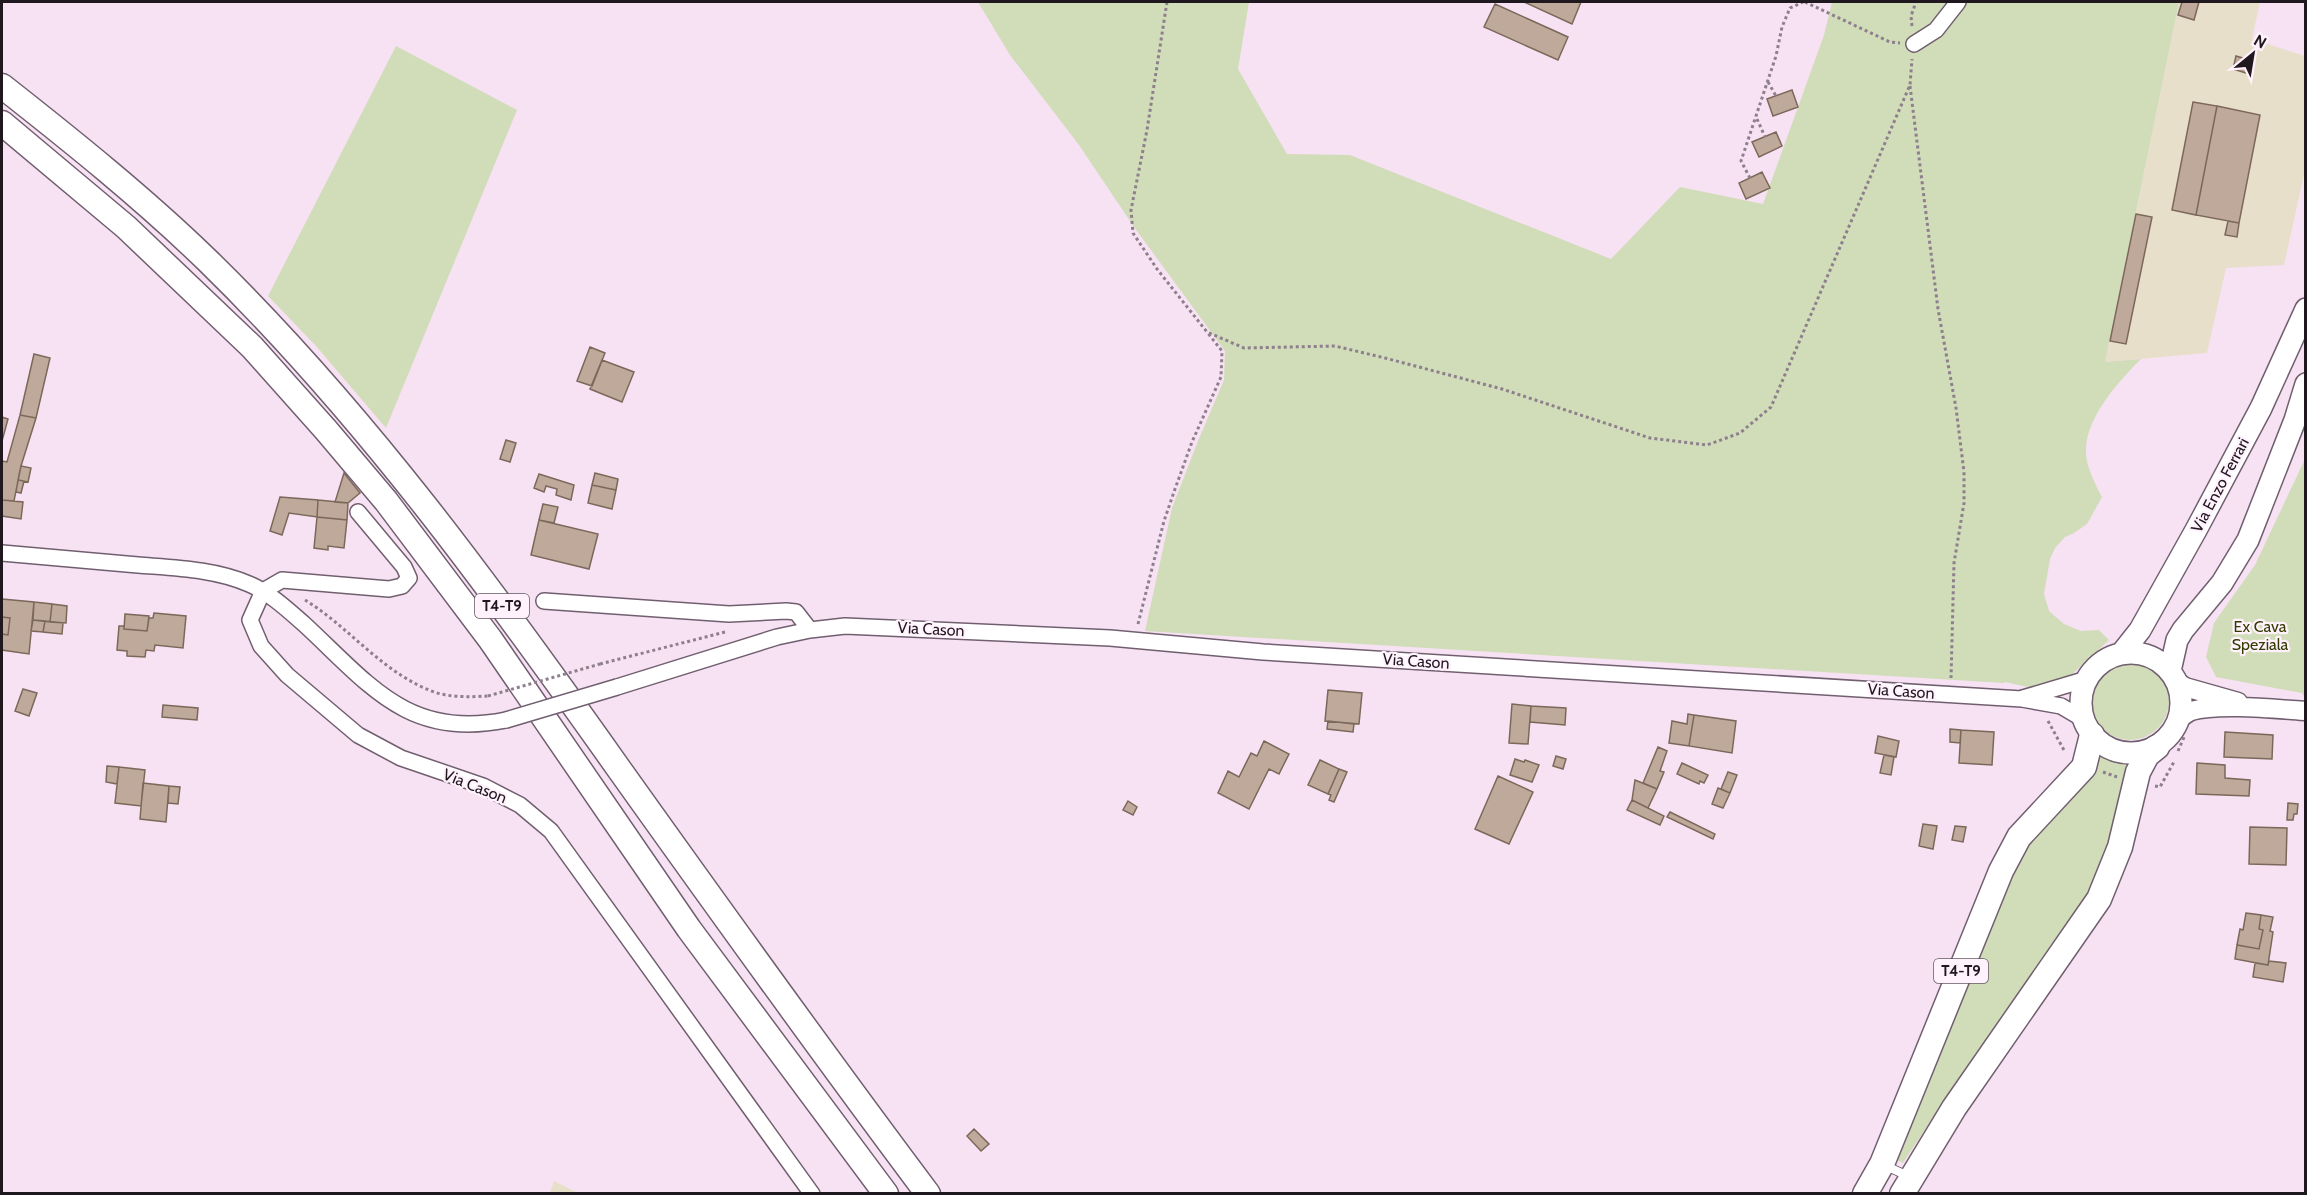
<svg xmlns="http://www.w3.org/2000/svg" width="2307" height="1195" viewBox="0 0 2307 1195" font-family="Cabin,sans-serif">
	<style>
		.industrial { fill: #e7dfca }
		.green { fill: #d1dcb8 }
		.building { fill: #bfa99a; stroke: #7c685a; stroke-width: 1.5 }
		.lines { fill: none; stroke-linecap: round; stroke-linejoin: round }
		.service-casing { stroke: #715f6f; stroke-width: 10 }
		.minor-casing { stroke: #715f6f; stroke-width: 18 }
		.tertiary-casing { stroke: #715f6f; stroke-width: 21 }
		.secondary-casing { stroke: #715f6f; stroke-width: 24 }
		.trunk-casing { stroke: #715f6f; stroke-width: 27 }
		.path { stroke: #8d7f8c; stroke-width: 3; stroke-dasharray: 3 3; stroke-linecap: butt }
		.service { stroke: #fff; stroke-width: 8 }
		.minor { stroke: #fff; stroke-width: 15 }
		.tertiary { stroke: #fff; stroke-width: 18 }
		.secondary { stroke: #fff; stroke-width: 21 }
		.trunk { stroke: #fff; stroke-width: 24 }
		.minor-bridge-casing { stroke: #715f6f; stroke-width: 18; stroke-linecap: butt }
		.path-bridge { stroke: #8d7f8c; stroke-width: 3; stroke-dasharray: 3 3; stroke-linecap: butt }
		.minor-bridge { stroke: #fff; stroke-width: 15 }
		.labels { text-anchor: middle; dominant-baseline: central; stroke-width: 4.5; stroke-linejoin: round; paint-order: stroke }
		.shield { fill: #fff2fd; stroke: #625962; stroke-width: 1.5 }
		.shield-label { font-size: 15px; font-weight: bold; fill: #1f181f }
		.street-label { font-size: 16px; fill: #1f181f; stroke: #fff2fd }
		.park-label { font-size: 16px; fill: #313c00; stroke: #fff2fd }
	</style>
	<rect width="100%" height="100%" fill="#f7e2f4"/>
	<path class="industrial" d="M2179 2H2260L2252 39 2305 56V170L2284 265 2226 268 2207 353 2105 362Z
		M554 1181 578 1193H550Z"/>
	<path class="green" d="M978 2H1249L1238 69 1287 154 1350 155 1611 259 1680 187 1763 204 1824 35 1832 2H2179L2105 362 2141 359C2119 381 2087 416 2086 449 2085 464 2095 484 2102 497L2087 524 2074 533 2065 537 2055 548 2050 559 2044 594 2049 611 2064 624 2081 631 2099 630 2109 640 2067 679 2028 687 2005 682 2004 683 1145 631 1172 508 1198 441 1224 380 1225 351 1134 227 1079 145 1010 55Z
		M396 46 517 110 386 428 316 346 268 296Z
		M2305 459V698L2302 693 2216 677 2206 657 2214 623 2255 565Z
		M2091 701a39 39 0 1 1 78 0a39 39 0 1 1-78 0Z
		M2096 751 2113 758 2130 762 2121 816 2096 882 2071 921 1945 1099 1903 1163 1891 1157 2013 866 2028 840Z"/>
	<path class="building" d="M1524 2H1581L1572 24Z
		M2182 2H2199L2194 20 2178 15Z
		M1495 4 1568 37 1558 60 1484 27Z
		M2236 56 2250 60 2246 73 2233 69Z
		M1792 90 1798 107 1773 116 1767 99Z
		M2193 102 2217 106 2196 215 2172 210Z
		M2217 106 2260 115 2239 223 2196 215Z
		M1776 132 1782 146 1759 157 1752 142Z
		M1762 172 1770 188 1746 199 1739 183Z
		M2136 214 2152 217 2126 344 2110 341Z
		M2228 221 2239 223 2237 237 2225 235Z
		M590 347 605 353 592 386 577 381Z
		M34 354 50 358 36 418 20 415Z
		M602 360 634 372 622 402 590 389Z
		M20 415 36 418 21 466 14 501 2 500V461L7 462Z
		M2 417 8 419 2 441Z
		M506 440 516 443 510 462 500 459Z
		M21 466 31 468 28 482 18 480Z
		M344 473 360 493 348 503 335 502Z
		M595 473 618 479 616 490 592 485Z
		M539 474 574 485 571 500 556 495 557 489 546 486 544 492 534 488Z
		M18 480 24 481 21 493 16 492Z
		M592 485 616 490 612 509 588 503Z
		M280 497 318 500 317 517 289 513 282 535 270 531Z
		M2 500 23 502 21 519 2 516Z
		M318 500 348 503 347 520 317 517Z
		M543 504 558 507 554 523 539 520Z
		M317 517 347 520 344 548 328 546V550L314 548Z
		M539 520 598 534 589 569 531 555Z
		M2 599 34 602 29 654 2 650V634L8 635 10 618 2 617Z
		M34 602 52 604 50 622 33 620Z
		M52 604 67 606 66 623 50 622Z
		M154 613 186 616 183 648 155 645 154 651 146 650 145 657 127 656V651L117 650 119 626H124V629L147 631 149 618H153Z
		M125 614 149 616 147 631 124 629Z
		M2 617 10 618 8 635 2 634Z
		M33 620 45 621 43 632 31 631Z
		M45 621 63 623 62 634 43 632Z
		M23 689 37 693 29 716 15 711Z
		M1328 690 1362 693 1359 724 1325 721Z
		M1512 704 1531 706 1528 744 1509 743Z
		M163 705 198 708 197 720 162 717Z
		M1531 706 1566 708 1565 725 1530 722Z
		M1688 714 1694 715 1689 746 1669 743 1672 721 1687 724Z
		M1694 715 1736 721 1732 753 1689 746Z
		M1328 721 1354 724 1353 732 1327 729Z
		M1950 729 1961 730 1960 743 1950 742Z
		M1961 730 1994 732 1992 765 1959 763Z
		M2225 732 2273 735 2272 759 2224 757Z
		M1878 736 1899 741 1896 757 1875 753Z
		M1264 741 1289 754 1279 774 1269 769 1249 809 1218 793 1228 771 1239 777 1251 753 1257 756Z
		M1658 747 1667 751 1660 771 1664 772 1657 789 1643 783Z
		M1884 755 1894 757 1891 775 1880 773Z
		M1556 756 1566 759 1563 769 1553 766Z
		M1515 759 1524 762 1525 760 1539 765 1532 782 1510 775Z
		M1320 760 1339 769 1328 794 1308 785Z
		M1682 763 1708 775 1704 783 1700 781 1699 784 1677 774Z
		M2197 763 2225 765V778L2250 780 2249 796 2196 794Z
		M107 766 119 767 117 784 106 782Z
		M119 767 145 770 141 806 115 803Z
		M1339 769 1347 772 1334 802 1329 800 1331 795 1328 794Z
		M1728 772 1737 775 1730 793 1721 789Z
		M1498 776 1533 792 1509 844 1475 829Z
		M1635 780 1657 789 1648 808 1632 800Z
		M143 783 169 786 166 822 140 819Z
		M169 786 180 787 178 804 168 803Z
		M1718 788 1730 793 1723 808 1712 804Z
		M1632 800 1664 816 1660 825 1627 810Z
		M1128 801 1137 807 1133 815 1123 810Z
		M2288 803 2298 804 2297 814H2294L2293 820H2287Z
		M1670 812 1715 834 1713 839 1667 817Z
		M1923 824 1937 826 1933 849 1919 846Z
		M1955 826 1966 827 1963 842 1952 840Z
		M2250 827 2287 828 2286 865 2249 864Z
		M2246 913 2261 915 2259 929 2263 930 2259 949 2237 945 2240 929 2243 930Z
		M2261 915 2273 917 2270 931 2273 932 2268 965 2235 959 2237 945 2259 949 2263 930 2259 929Z
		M2269 961 2286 963 2283 982 2253 977 2255 963 2268 965Z
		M974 1129 989 1144 981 1151 967 1136Z"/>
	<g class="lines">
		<defs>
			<path id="service" d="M1884 1165 1908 1176"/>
			<path id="minor" d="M1914 44 1936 30 1958 2
				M358 512 404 567 409 578 402 586 389 589 282 580 263 591 250 620 261 646 287 675 358 735 401 758 483 786 520 805 551 831 812 1194
				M2 553C47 557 92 561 138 565 175 568 215 569 249 584 270 593 288 610 304 624 369 684 408 740 506 720
				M544 601 729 614 786 611 796 612 810 630
				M617 687 777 637 810 630 845 626 1110 638 1263 652 2022 699 2061 706 2083 719
				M2023 698 2087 679"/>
			<path id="tertiary" d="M2177 682 2185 687 2238 702
				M2179 719C2183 716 2187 713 2191 711 2218 703 2276 709 2306 711"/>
			<path id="secondary" d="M2081 703a50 50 0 1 1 100 0a50 50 0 1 1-100 0Z
				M2121 654 2140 630 2196 530 2261 408 2306 309
				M2170 671 2177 640 2183 630 2222 583 2248 540 2295 420 2306 384"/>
			<path id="trunk" d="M2 86C72 141 143 198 207 260 364 413 493 591 619 769 721 912 823 1054 928 1194
				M2 123 126 227 252 347 326 430 386 501 490 639 689 929 886 1194
				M1865 1194 1882 1164 2001 871 2019 837 2084 767 2092 735
				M1902 1194 1954 1108 2099 899 2120 847 2138 772 2147 755 2157 747"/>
		</defs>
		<use href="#service" class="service-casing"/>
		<use href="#minor" class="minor-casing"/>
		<use href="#tertiary" class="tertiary-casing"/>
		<use href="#secondary" class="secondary-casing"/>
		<use href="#trunk" class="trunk-casing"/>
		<path class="path" d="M1167 2 1147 130 1131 210 1133 233 1157 269 1207 332 1244 348 1335 346 1385 358 1502 389 1650 438 1707 445 1740 433 1771 407 1910 85 1912 59
			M1805 2 1890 42 1900 43
			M1912 26 1911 16 1916 2
			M1768 82 1776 96
			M1910 86 1938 309 1956 408 1964 472V503L1954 563 1951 678
			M1757 119 1765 137
			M1750 178 1741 161 1776 56 1782 27 1790 8 1803 2
			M305 600C349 627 380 670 429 690 447 698 469 697 488 696
			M1138 624 1164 521 1175 489 1192 442 1221 377 1222 351 1207 332
			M600 664 725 632
			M2048 721 2065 752
			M2178 751 2185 735
			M2103 772 2117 777
			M2155 786 2160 787 2175 760"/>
		<use href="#service" class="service"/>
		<use href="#minor" class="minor"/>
		<use href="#tertiary" class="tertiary"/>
		<use href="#secondary" class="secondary"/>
		<use href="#trunk" class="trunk"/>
		<defs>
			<path id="minor-bridge" d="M506 720 617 687"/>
		</defs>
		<use href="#minor-bridge" class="minor-bridge-casing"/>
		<path class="path-bridge" d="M488 696 600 664"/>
		<use href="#minor-bridge" class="minor-bridge"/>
	</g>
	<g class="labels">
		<g class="shield">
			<rect x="475" y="594" width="54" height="24" rx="4.5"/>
			<rect x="1934" y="959" width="54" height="24" rx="4.5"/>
		</g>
		<g class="shield-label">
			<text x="502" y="606">T4-T9</text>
			<text x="1961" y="971">T4-T9</text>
		</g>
		<g class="street-label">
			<text transform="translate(2220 485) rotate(-62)">Via Enzo Ferrari</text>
			<text transform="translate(931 629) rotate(3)">Via Cason</text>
			<text transform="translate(1416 661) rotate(4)">Via Cason</text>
			<text transform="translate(1901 691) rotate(4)">Via Cason</text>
			<text transform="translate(475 786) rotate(22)">Via Cason</text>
		</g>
		<g class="park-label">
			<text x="2260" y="626">Ex Cava<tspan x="2260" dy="18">Speziala</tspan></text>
		</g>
	</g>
	<rect width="2307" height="1195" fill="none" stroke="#1f181f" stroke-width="6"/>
	<g transform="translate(2253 54) rotate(30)" stroke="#fff2fd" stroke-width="4.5" paint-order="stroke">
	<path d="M0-4.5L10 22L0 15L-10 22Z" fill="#1f181f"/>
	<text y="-9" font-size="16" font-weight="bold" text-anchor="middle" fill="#1f181f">N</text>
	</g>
</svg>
